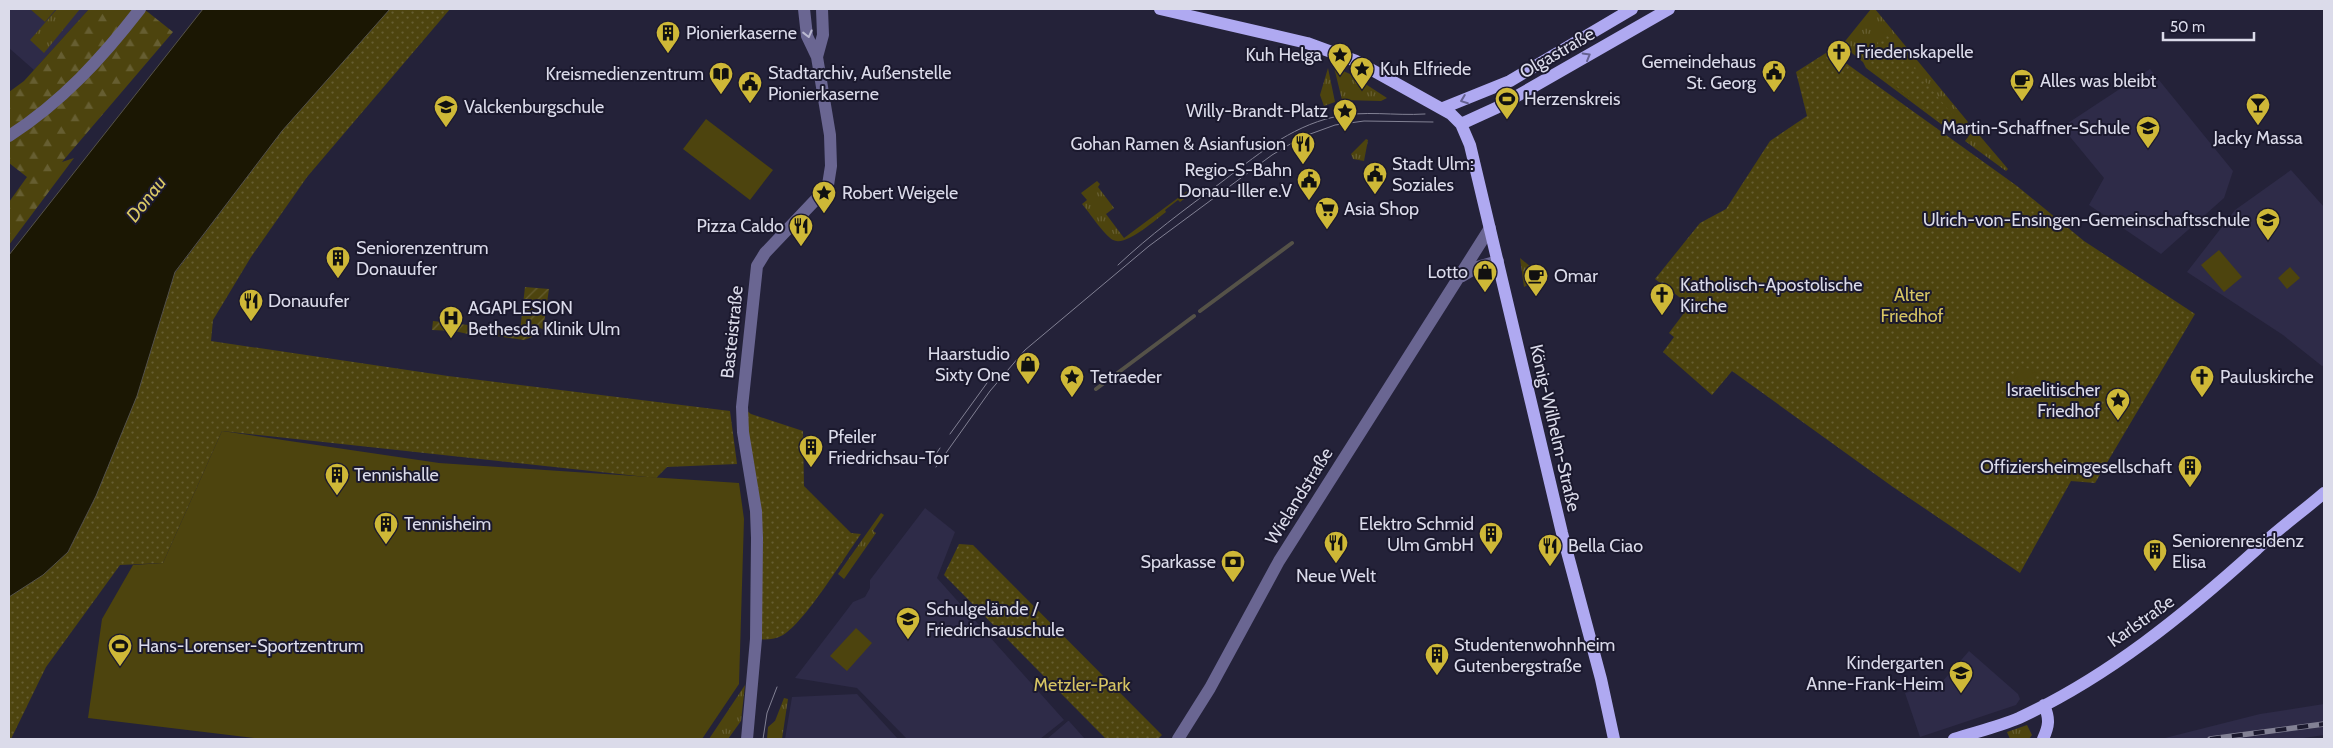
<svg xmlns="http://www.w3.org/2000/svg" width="2333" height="748" viewBox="0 0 2333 748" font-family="Cabin,sans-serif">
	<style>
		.built { fill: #2e2b48 }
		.grass { fill: url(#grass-tufts) }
		.forest { fill: url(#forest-firs) }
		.park { fill: url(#park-dots) }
		.garden { fill: url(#garden-furrows) }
		.pitch { fill: #4d440e }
		.water { fill: #1b1703; stroke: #555248 }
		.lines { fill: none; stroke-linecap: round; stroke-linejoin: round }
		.stream { stroke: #555248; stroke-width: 4 }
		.minor { stroke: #6a6692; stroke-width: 12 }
		.major { stroke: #afa9f1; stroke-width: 12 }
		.tram { stroke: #828194; stroke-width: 1 }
		.rail-casing { stroke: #828194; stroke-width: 5.5 }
		.rail { stroke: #1b192e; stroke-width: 4; stroke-dasharray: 11; stroke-linecap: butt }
		.oneway { stroke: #b9b8d0 }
		.oneway2 { stroke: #656190 }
		.labels { text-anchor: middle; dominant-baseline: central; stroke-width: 4; stroke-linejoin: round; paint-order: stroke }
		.poi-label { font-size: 18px; fill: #dbdbea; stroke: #1b192e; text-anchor: start }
		.street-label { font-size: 18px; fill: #dbdbea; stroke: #1b192e }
		.park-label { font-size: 18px; fill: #d7c563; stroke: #1b192e }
		.water-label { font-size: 19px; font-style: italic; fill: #dac865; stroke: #1b192e }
	</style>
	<defs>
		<pattern id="grass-tufts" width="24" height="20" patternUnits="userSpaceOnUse" patternTransform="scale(1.25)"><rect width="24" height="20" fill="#4d440e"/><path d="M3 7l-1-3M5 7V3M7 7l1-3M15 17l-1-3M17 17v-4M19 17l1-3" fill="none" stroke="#665e31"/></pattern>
		<pattern id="forest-firs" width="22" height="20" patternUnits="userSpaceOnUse" patternTransform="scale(1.25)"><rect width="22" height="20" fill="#4d440e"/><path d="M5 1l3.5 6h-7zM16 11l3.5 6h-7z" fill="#665e31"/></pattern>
		<pattern id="park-dots" width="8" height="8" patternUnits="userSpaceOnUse" patternTransform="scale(1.25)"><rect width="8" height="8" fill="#4d440e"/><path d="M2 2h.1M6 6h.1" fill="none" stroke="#665e31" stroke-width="1.8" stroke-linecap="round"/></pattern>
		<pattern id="garden-furrows" width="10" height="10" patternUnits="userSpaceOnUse" patternTransform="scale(1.25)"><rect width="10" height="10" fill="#4d440e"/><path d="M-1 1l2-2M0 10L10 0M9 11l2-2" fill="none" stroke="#665e31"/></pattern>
	</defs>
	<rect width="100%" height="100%" fill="#242239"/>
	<path class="built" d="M9 9H89L34 70 9 48Z
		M2150 69 2233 171 2224 198 2161 254 2089 205 2104 178 2062 127Z
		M2291 170 2324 207V365L2322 366 2283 335 2187 272 2235 210Z
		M925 508 955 532 937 578 1064 720 1040 739H907L857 688 795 678 853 602 865 597 870 588V580Z
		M1969 651 2018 694 2020 699 2016 705 1920 737 1905 693 1942 682Z
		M857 694 898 739H785L792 697Z
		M2324 704V735L2297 739H2161L2260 714Z
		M1069 721 1085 739H1047L1068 721Z"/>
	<path class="grass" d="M57 9H80L44 53 30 40Z
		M1871 9H1875L1968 122 1957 136 1866 68 1863 62 1842 45Z
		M1334 67 1350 74 1387 98 1381 101 1342 100Z
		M1328 68 1335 102 1324 106 1320 95Z
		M1974 129 2008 169 2006 171 1965 141Z
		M1366 139 1368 140 1364 161 1353 159 1351 154Z
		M1097 181 1100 184 1098 187 1114 208 1106 214 1124 238 1190 189 1192 193 1180 202 1178 200 1165 210 1166 212C1155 220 1126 247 1113 240 1103 234 1090 213 1082 204L1087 200 1081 193Z
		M1520 258 1543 277 1524 287Z
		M881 513 884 515 873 531 876 533 844 579 838 574Z
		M745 685 741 721 728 739H709Z
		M784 698 788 699 782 739H767L768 727 775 721Z
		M2027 725 2032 735 2029 739H2010L2007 732Z"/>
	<path class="forest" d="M89 9H144L173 32 62 162 74 158 9 245V202L27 177 9 163V92L24 81Z"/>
	<path class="park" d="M390 9H450L307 177 251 257 213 320 211 341 448 376 730 411 737 464 667 467 656 478 222 431 163 563 120 565 46 667 11 739H9V597L43 575 68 552 96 496 137 396 175 273 282 131Z
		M1886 34 1956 119 1947 128 1864 60Z
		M1829 51 2017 186 2084 241 2195 314 2095 483 2071 481 2020 573 1893 487 1732 371 1712 395 1663 352 1674 337 1669 333 1690 305 1655 279 1700 223 1726 209 1770 141 1807 116 1796 72Z
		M742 407 751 414 803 431 804 486 851 533 861 534C844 558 805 622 783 635 774 640 766 640 756 639L757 598Z
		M959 544 973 545 1162 735 1158 739H1106L944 575Z"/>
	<path class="garden" d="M525 287 549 289 544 323 550 325 548 331 540 328 535 336 524 340 482 334 475 335 469 332 468 334 454 331 432 330 433 321 520 331Z"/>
	<path class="pitch" d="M30 9H56L45 22Z
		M706 119 773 170 750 200 683 149Z
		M2219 250 2242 277 2224 292 2201 265Z
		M2290 267 2300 278 2287 289 2278 278Z
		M2020 365 2037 373 2031 385 2014 378Z
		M222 431 439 463 739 483 744 519 739 684 702 739H263L88 718 102 619 133 565 163 563Z
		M856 628 872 643 847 671 830 656Z"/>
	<path class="water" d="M203 9H390L282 131 175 272 137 396 96 496 68 552 43 575 9 597V255Z"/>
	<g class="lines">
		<path class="stream" d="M1200 311 1292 243
			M1096 389 1194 316"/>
		<path class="minor" d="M817 57 823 35 822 9
			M9 136C62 102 102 58 140 9
			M1462 276 1477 267 1498 261
			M747 739 756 639 757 538 756 511 743 432 742 407 757 266 765 253 822 193 828 185 831 166 830 135 817 57 807 36 804 9
			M1178 739 1210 688 1279 561 1490 228"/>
		<path class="major" d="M1160 9 1307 43 1356 61 1451 114 1461 124 1470 145 1562 533 1601 679 1614 739
			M1443 108 1510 81 1632 9
			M1461 124 1496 108 1669 9
			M1954 739C1975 732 1998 727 2019 718 2108 677 2185 614 2257 549 2278 529 2302 512 2324 493
			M2043 739C2049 726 2050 719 2044 705"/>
		<path class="tram" d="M1118 265C1150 235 1184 210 1219 184 1255 157 1289 127 1334 117 1364 110 1394 116 1425 114
			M950 434 987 383
			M930 463 940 448
			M936 467 990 391 1025 350 1149 246 1272 155 1302 137 1335 125 1364 121 1433 122
			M763 739 767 713 777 687"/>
		<defs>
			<path id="rail" d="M2210 739 2324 724"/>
		</defs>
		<use href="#rail" class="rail-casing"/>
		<use href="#rail" class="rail"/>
	</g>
	<defs><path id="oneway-chevron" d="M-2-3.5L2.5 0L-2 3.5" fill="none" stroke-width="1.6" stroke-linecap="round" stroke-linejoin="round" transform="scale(1.25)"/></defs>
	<use class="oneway" href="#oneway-chevron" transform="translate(808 34) rotate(76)"/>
	<g class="oneway2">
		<use href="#oneway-chevron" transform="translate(1587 56) rotate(-30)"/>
		<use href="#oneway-chevron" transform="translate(1464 100) rotate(159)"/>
	</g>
	<defs>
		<symbol id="building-pin" viewBox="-11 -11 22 30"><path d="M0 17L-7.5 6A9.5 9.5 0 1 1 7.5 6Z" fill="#ceb837" stroke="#1b192e"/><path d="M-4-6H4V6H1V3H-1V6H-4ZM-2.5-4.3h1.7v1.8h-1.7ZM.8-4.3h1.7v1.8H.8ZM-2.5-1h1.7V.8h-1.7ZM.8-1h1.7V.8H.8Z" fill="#111"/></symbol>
		<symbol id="church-pin" viewBox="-11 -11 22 30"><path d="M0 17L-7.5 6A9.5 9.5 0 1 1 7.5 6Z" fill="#ceb837" stroke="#1b192e"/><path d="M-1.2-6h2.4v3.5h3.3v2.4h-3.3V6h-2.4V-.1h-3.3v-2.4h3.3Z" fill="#111"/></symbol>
		<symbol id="sight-pin" viewBox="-11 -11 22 30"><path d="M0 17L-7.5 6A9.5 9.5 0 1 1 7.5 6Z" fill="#ceb837" stroke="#1b192e"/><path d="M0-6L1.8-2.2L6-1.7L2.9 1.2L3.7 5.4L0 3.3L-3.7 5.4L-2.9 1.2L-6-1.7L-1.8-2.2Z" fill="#111"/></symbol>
		<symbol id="civic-pin" viewBox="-11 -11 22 30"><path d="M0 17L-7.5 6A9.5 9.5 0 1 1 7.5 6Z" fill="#ceb837" stroke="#1b192e"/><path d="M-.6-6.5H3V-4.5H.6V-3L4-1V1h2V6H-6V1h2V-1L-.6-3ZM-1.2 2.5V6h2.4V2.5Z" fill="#111"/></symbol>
		<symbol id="library-pin" viewBox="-11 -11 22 30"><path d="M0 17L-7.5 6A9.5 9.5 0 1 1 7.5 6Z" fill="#ceb837" stroke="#1b192e"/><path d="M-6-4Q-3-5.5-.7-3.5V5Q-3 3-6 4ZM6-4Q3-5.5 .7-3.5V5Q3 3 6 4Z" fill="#111"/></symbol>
		<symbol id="cafe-pin" viewBox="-11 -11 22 30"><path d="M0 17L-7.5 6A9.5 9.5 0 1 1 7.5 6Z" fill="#ceb837" stroke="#1b192e"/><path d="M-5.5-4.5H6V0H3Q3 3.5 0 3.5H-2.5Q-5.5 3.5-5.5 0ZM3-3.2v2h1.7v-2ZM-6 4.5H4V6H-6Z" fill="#111"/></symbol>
		<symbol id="stadium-pin" viewBox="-11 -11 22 30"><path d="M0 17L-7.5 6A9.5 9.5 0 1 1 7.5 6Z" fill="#ceb837" stroke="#1b192e"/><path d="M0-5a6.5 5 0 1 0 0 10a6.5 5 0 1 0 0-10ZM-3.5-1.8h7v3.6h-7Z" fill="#111"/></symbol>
		<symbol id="bar-pin" viewBox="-11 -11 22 30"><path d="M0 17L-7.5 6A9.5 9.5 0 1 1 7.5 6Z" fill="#ceb837" stroke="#1b192e"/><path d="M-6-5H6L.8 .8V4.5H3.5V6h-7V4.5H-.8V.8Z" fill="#111"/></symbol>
		<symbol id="school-pin" viewBox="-11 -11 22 30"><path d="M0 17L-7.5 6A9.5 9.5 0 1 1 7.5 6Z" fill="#ceb837" stroke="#1b192e"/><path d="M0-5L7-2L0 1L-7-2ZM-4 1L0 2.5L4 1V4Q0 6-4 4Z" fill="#111"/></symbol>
		<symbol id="restaurant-pin" viewBox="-11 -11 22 30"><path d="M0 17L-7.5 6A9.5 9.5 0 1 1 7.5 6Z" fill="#ceb837" stroke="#1b192e"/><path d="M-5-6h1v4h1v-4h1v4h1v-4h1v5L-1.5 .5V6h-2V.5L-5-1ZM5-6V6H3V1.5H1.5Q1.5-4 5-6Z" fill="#111"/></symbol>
		<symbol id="supermarket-pin" viewBox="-11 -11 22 30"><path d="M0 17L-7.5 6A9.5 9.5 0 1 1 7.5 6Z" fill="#ceb837" stroke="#1b192e"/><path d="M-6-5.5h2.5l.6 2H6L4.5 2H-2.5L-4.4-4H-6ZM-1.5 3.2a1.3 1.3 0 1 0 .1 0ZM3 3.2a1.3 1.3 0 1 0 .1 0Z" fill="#111"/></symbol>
		<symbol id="shop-pin" viewBox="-11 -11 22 30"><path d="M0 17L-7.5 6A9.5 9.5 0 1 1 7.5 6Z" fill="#ceb837" stroke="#1b192e"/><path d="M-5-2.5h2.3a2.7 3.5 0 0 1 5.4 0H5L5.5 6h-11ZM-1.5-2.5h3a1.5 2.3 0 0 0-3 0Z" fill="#111"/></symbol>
		<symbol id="hospital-pin" viewBox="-11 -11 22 30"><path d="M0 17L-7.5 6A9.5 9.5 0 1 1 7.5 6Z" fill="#ceb837" stroke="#1b192e"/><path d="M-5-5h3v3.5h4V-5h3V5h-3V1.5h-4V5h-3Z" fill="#111"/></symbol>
		<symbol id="bank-pin" viewBox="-11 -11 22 30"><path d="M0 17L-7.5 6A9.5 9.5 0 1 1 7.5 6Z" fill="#ceb837" stroke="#1b192e"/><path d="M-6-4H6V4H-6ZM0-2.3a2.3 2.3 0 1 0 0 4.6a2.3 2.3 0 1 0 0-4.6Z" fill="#111"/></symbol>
	</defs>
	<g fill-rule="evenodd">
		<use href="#building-pin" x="654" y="19" width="28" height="38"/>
		<use href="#church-pin" x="1825" y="38" width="28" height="38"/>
		<use href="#sight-pin" x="1326" y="41" width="28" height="38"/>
		<use href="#sight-pin" x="1348" y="55" width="28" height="38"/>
		<use href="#civic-pin" x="1760" y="58" width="28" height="38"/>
		<use href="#library-pin" x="707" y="60" width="28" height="38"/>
		<use href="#cafe-pin" x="2008" y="67" width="28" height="38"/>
		<use href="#civic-pin" x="736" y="69" width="28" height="38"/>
		<use href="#stadium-pin" x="1493" y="85" width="28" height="38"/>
		<use href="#bar-pin" x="2244" y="91" width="28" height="38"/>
		<use href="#school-pin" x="432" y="93" width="28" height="38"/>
		<use href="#sight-pin" x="1331" y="97" width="28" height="38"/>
		<use href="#school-pin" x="2134" y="114" width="28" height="38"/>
		<use href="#restaurant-pin" x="1289" y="130" width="28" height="38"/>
		<use href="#civic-pin" x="1361" y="160" width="28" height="38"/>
		<use href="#civic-pin" x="1295" y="166" width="28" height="38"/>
		<use href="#sight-pin" x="810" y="179" width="28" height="38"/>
		<use href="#supermarket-pin" x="1313" y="195" width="28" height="38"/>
		<use href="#school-pin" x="2254" y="206" width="28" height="38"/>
		<use href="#restaurant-pin" x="787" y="212" width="28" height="38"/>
		<use href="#building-pin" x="324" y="244" width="28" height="38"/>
		<use href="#shop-pin" x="1471" y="258" width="28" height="38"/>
		<use href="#cafe-pin" x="1522" y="262" width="28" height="38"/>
		<use href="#church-pin" x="1648" y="281" width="28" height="38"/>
		<use href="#restaurant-pin" x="237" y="287" width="28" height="38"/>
		<use href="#hospital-pin" x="437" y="304" width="28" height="38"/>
		<use href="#shop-pin" x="1014" y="350" width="28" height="38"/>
		<use href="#sight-pin" x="1058" y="363" width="28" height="38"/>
		<use href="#church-pin" x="2188" y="363" width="28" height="38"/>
		<use href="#sight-pin" x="2104" y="386" width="28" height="38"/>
		<use href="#building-pin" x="797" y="433" width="28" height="38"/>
		<use href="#building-pin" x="2176" y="453" width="28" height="38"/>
		<use href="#building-pin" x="323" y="461" width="28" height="38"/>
		<use href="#building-pin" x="372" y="510" width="28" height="38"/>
		<use href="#building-pin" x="1477" y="520" width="28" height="38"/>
		<use href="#restaurant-pin" x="1322" y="529" width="28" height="38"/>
		<use href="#restaurant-pin" x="1536" y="532" width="28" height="38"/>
		<use href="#building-pin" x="2141" y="537" width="28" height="38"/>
		<use href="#bank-pin" x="1219" y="548" width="28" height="38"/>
		<use href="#school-pin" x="894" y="605" width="28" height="38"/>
		<use href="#stadium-pin" x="106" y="632" width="28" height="38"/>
		<use href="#building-pin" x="1423" y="641" width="28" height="38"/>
		<use href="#school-pin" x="1947" y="659" width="28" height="38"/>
	</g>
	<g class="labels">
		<g class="poi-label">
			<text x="686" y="33">Pionierkaserne</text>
			<text x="1856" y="52">Friedenskapelle</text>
			<text x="1322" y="55" text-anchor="end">Kuh Helga</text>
			<text x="1756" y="62" text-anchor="end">Gemeindehaus<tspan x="1756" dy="21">St. Georg</tspan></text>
			<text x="1380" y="69">Kuh Elfriede</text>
			<text x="768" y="73">Stadtarchiv, Außenstelle<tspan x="768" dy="21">Pionierkaserne</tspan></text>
			<text x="704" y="74" text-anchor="end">Kreismedienzentrum</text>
			<text x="2040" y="81">Alles was bleibt</text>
			<text x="1524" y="99">Herzenskreis</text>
			<text x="464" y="107">Valckenburgschule</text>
			<text x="1328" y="111" text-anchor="end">Willy-Brandt-Platz</text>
			<text x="2130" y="128" text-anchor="end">Martin-Schaffner-Schule</text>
			<text x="2258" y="138" text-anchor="middle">Jacky Massa</text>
			<text x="1286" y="144" text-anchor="end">Gohan Ramen &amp; Asianfusion</text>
			<text x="1392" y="164">Stadt Ulm:<tspan x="1392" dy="21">Soziales</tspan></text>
			<text x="1292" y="170" text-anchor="end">Regio-S-Bahn<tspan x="1292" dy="21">Donau-Iller e.V</tspan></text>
			<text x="842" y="193">Robert Weigele</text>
			<text x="1344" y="209">Asia Shop</text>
			<text x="2250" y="220" text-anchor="end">Ulrich-von-Ensingen-Gemeinschaftsschule</text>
			<text x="784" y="226" text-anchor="end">Pizza Caldo</text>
			<text x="356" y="248">Seniorenzentrum<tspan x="356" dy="21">Donauufer</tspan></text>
			<text x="1468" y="272" text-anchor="end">Lotto</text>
			<text x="1554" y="276">Omar</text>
			<text x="1680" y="285">Katholisch-Apostolische<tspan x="1680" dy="21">Kirche</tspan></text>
			<text x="268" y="301">Donauufer</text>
			<text x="468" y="308">AGAPLESION<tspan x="468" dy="21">Bethesda Klinik Ulm</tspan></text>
			<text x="1010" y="354" text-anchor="end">Haarstudio<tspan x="1010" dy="21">Sixty One</tspan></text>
			<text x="1090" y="377">Tetraeder</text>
			<text x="2220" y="377">Pauluskirche</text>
			<text x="2100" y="390" text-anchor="end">Israelitischer<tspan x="2100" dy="21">Friedhof</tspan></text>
			<text x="828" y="437">Pfeiler<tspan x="828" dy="21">Friedrichsau-Tor</tspan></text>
			<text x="2172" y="467" text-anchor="end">Offiziersheimgesellschaft</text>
			<text x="354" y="475">Tennishalle</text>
			<text x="404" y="524">Tennisheim</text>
			<text x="1474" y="524" text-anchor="end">Elektro Schmid<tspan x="1474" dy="21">Ulm GmbH</tspan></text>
			<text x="2172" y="541">Seniorenresidenz<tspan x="2172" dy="21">Elisa</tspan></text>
			<text x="1568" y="546">Bella Ciao</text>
			<text x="1216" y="562" text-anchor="end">Sparkasse</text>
			<text x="1336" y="576" text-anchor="middle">Neue Welt</text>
			<text x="926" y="609">Schulgelände /<tspan x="926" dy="21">Friedrichsauschule</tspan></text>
			<text x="1454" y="645">Studentenwohnheim<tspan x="1454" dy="21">Gutenbergstraße</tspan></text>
			<text x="138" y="646">Hans-Lorenser-Sportzentrum</text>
			<text x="1944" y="663" text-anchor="end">Kindergarten<tspan x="1944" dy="21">Anne-Frank-Heim</tspan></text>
		</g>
		<g class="street-label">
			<text transform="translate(1557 53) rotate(-30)">Olgastraße</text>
			<text transform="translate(732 332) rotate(-84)">Basteistraße</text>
			<text transform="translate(1555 428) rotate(77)">König-Wilhelm-Straße</text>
			<text transform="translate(1299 496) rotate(-58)">Wielandstraße</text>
			<text transform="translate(2141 621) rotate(-35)">Karlstraße</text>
		</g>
		<g class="park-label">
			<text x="1912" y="295">Alter<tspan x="1912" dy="21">Friedhof</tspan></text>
			<text x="1082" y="685">Metzler-Park</text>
		</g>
		<g class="water-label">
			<text transform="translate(146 199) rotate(-52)">Donau</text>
		</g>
	</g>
	<rect width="2333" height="748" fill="none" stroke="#dbdbea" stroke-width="20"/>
	<path d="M2163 32v8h91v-8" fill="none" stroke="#dbdbea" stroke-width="2.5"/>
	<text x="2170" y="32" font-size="15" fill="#dbdbea" stroke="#1b192e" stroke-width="4" paint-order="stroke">50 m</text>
</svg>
